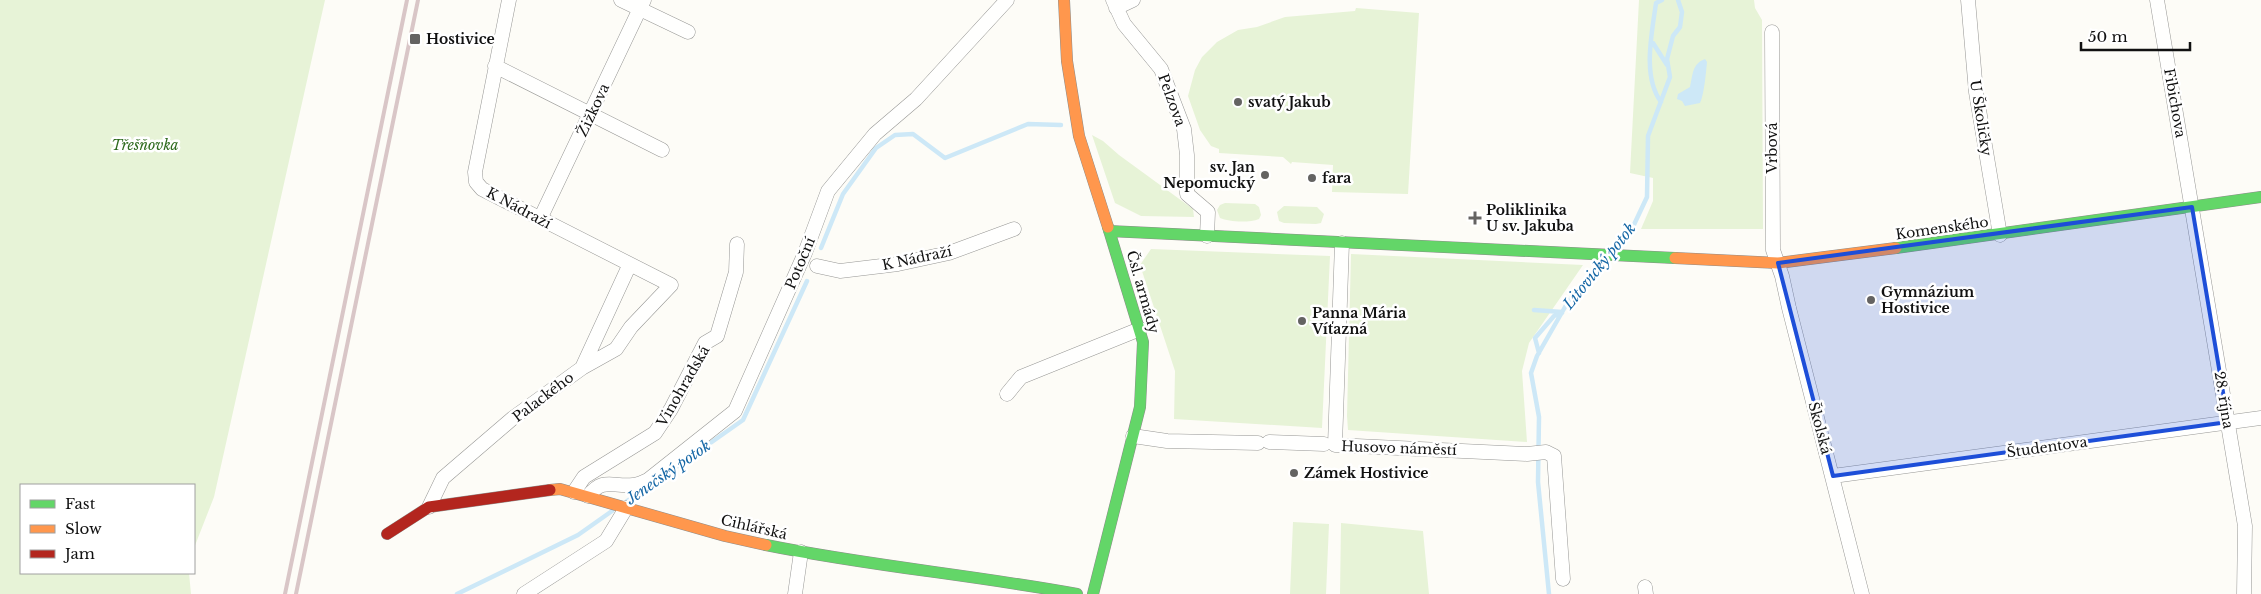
<svg xmlns="http://www.w3.org/2000/svg" width="2261" height="594" viewBox="0 0 2261 594" font-family="'Libre Baskerville',serif">
	<style>
		.green { fill: #e7f3d7 }
		.water { fill: #cde8f7 }
		.lines { fill: none; stroke-linecap: round; stroke-linejoin: round }
		.stream { stroke: #cde8f7; stroke-width: 4.5 }
		.street-casing { stroke: #979795; stroke-width: 15 }
		.fast-casing { stroke: #8e8d8b; stroke-width: 12 }
		.slow-casing { stroke: #8e8d8b; stroke-width: 12 }
		.jam-casing { stroke: #8e8d8b; stroke-width: 12 }
		.street { stroke: #fffffe; stroke-width: 14 }
		.fast { stroke: #63d668; stroke-width: 11 }
		.slow { stroke: #ff974d; stroke-width: 11 }
		.jam { stroke: #b3261e; stroke-width: 11 }
		.rail { stroke: #d9c6c7; stroke-width: 4 }
		.marked { fill: #1d4ed8; fill-opacity: 0.2; stroke: #1d4ed8; stroke-width: 4; stroke-linejoin: round }
		.poi-dot { fill: #646362; stroke: #fff; stroke-width: 2 }
		.labels { text-anchor: middle; dominant-baseline: central; stroke-width: 5; stroke-linejoin: round; paint-order: stroke }
		.poi-label { font-size: 14px; font-weight: bold; fill: #111; stroke: #fff; text-anchor: start }
		.street-label { font-size: 14px; fill: #111; stroke: #fff }
		.park-label { font-size: 14px; font-style: italic; fill: #2f6b1f; stroke: #fff }
		.water-label { font-size: 15px; font-style: italic; fill: #1768a6; stroke: #fff }
	</style>
	<rect width="100%" height="100%" fill="#fdfcf7"/>
	<path class="green" d="M0 0H325L214 497 194 548V485H21V573H189L191 594H0Z
		M1639 0H1754L1755 8 1762 20 1763 229H1641L1653 201V178L1630 173Z
		M1356 8 1419 13 1408 194 1332 192 1333 165 1292 162 1291 164 1283 157 1219 153V149L1211 146 1200 130 1188 96 1195 70 1202 57 1217 42 1238 30 1257 27 1285 17 1355 11Z
		M1092 135 1103 141 1119 155 1193 209 1194 217 1141 216 1115 203Z
		M1225 203 1255 204 1259 207 1261 215 1259 219C1249 223 1229 222 1220 218L1217 210 1220 205Z
		M1284 206 1317 207 1324 214 1321 223 1316 224 1284 223 1279 221 1277 212Z
		M1151 249 1330 256 1322 428 1174 419 1175 371 1140 265Z
		M1351 254 1583 265 1529 343 1522 371 1527 442 1348 430 1347 416Z
		M1293 522 1329 524 1326 594H1290Z
		M1341 523 1423 531 1429 594H1340Z"/>
	<path class="water" d="M1705 59 1707 62C1706 73 1704 95 1700 103L1685 106 1682 101 1677 99 1678 94 1690 87C1693 74 1692 64 1705 59Z"/>
	<g class="lines">
		<path class="stream" d="M1653 43 1667 65
			M1661 102C1642 76 1652 33 1656 3L1662 0
			M821 248 843 194 876 148 895 135 913 134 945 158 1028 124 1061 125
			M1616 248 1631 231 1647 197 1648 136 1670 77 1667 59 1673 36 1680 27 1682 12 1678 0
			M1534 310 1562 312
			M1539 353 1535 338 1554 316 1562 313
			M672 470 743 420 807 281
			M627 501 647 487
			M457 594 578 535 612 511
			M1549 594 1538 482 1539 417 1531 373 1537 356 1569 300 1604 262"/>
		<defs>
			<path id="street" d="M509 0 475 172 476 182 482 189 671 285 631 327 616 349 582 368
				M621 0 688 32
				M1113 0 1124 24 1161 69 1184 129 1187 155V194L1208 212 1207 236
				M1968 0 1976 92 2000 235
				M2157 0 2245 526 2244 594
				M1116 8 1133 0
				M1772 32 1773 250 1782 276 1789 308 1862 594
				M495 66 662 150
				M540 219 644 0
				M1342 243 1335 445 1527 454 1546 452 1554 456 1563 579
				M817 266 840 271 898 264 949 253 1014 229
				M1007 394 1021 377 1140 329
				M1133 436 1167 441 1258 443
				M1269 442 1324 444
				M1833 476 2261 418
				M574 492 584 477 655 433 671 409 705 343 717 336 736 272 737 244
				M588 496C604 477 611 487 633 485 638 485 643 482 648 480L735 411 805 253 828 191 875 134 916 99 1007 0
				M429 507 443 478 513 418 582 368 629 266
				M1645 587 1646 594
				M524 594 606 541 626 508
				M795 594 801 552"/>
			<path id="fast" d="M1109 231 1675 258
				M1896 248 2261 197
				M766 545C869 566 974 575 1077 594
				M1093 594 1140 407 1143 342 1108 227"/>
			<path id="slow" d="M1064 0 1067 61 1079 136 1108 227
				M1675 258 1778 263 1896 248
				M550 490 560 489 725 536 766 545"/>
			<path id="jam" d="M387 534 429 507 550 490"/>
		</defs>
		<use href="#street" class="street-casing"/>
		<use href="#fast" class="fast-casing"/>
		<use href="#slow" class="slow-casing"/>
		<use href="#jam" class="jam-casing"/>
		<use href="#street" class="street"/>
		<use href="#fast" class="fast"/>
		<use href="#slow" class="slow"/>
		<use href="#jam" class="jam"/>
		<path class="rail" d="M285 594 407 0
			M296 594 418 0"/>
	</g>
	<path class="marked" d="M2192 207 2228 422 1833 476 1778 263Z"/>
	<g class="poi-dot">
		<rect x="409" y="33" width="12" height="12" rx="2.5"/>
		<circle cx="1238" cy="102" r="5"/>
		<circle cx="1265" cy="175" r="5"/>
		<circle cx="1312" cy="178" r="5"/>
		<path d="M1472.5 210.5h5v5h5v5h-5v5h-5v-5h-5v-5h5z"/>
		<circle cx="1871" cy="300" r="5"/>
		<circle cx="1302" cy="321" r="5"/>
		<circle cx="1294" cy="473" r="5"/>
	</g>
	<g class="labels">
		<g class="poi-label">
			<text x="426" y="39">Hostivice</text>
			<text x="1248" y="102">svatý Jakub</text>
			<text x="1255" y="167" text-anchor="end">sv. Jan<tspan x="1255" dy="16">Nepomucký</tspan></text>
			<text x="1322" y="178">fara</text>
			<text x="1486" y="210">Poliklinika<tspan x="1486" dy="16">U sv. Jakuba</tspan></text>
			<text x="1881" y="292">Gymnázium<tspan x="1881" dy="16">Hostivice</tspan></text>
			<text x="1312" y="313">Panna Mária<tspan x="1312" dy="16">Víťazná</tspan></text>
			<text x="1304" y="473">Zámek Hostivice</text>
		</g>
		<g class="street-label">
			<text transform="translate(1172 100) rotate(70)">Pelzova</text>
			<text transform="translate(2175 103) rotate(80)">Fibichova</text>
			<text transform="translate(593 110) rotate(-65)">Žižkova</text>
			<text transform="translate(1981 118) rotate(81)">U Školičky</text>
			<text transform="translate(1772 148) rotate(-90)">Vrbová</text>
			<text transform="translate(519 208) rotate(28)">K Nádraží</text>
			<text transform="translate(1942 228) rotate(-8)">Komenského</text>
			<text transform="translate(917 258) rotate(-12)">K Nádraží</text>
			<text transform="translate(800 263) rotate(-67)">Potoční</text>
			<text transform="translate(1143 292) rotate(74)">Čsl. armády</text>
			<text transform="translate(683 386) rotate(-60)">Vinohradská</text>
			<text transform="translate(543 397) rotate(-37)">Palackého</text>
			<text transform="translate(2224 400) rotate(81)">28. října</text>
			<text transform="translate(1820 428) rotate(75)">Školská</text>
			<text transform="translate(2047 447) rotate(-8)">Študentova</text>
			<text transform="translate(1399 448) rotate(2)">Husovo náměstí</text>
			<text transform="translate(754 527) rotate(13)">Cihlářská</text>
		</g>
		<g class="park-label">
			<text x="145" y="145">Třešňovka</text>
		</g>
		<g class="water-label">
			<text transform="translate(1599 266) rotate(-51)">Litovický potok</text>
			<text transform="translate(668 472) rotate(-35)">Jenečský potok</text>
		</g>
	</g>
	<rect x="20" y="484" width="175" height="90" fill="#ffffff" stroke="#a0a0a0"/>
	<rect x="30" y="500" width="25" height="8" fill="#63d668" stroke="#a0a0a0"/>
	<text x="65" y="509" font-size="15" fill="#111111">Fast</text>
	<rect x="30" y="525" width="25" height="8" fill="#ff974d" stroke="#a0a0a0"/>
	<text x="65" y="534" font-size="15" fill="#111111">Slow</text>
	<rect x="30" y="550" width="25" height="8" fill="#b3261e" stroke="#a0a0a0"/>
	<text x="65" y="559" font-size="15" fill="#111111">Jam</text>
	<path d="M2081 42v8h109v-8" fill="none" stroke="#111111" stroke-width="2.5"/>
	<text x="2088" y="42" font-size="15" fill="#111111" stroke="#ffffff" stroke-width="4" paint-order="stroke">50 m</text>
</svg>
